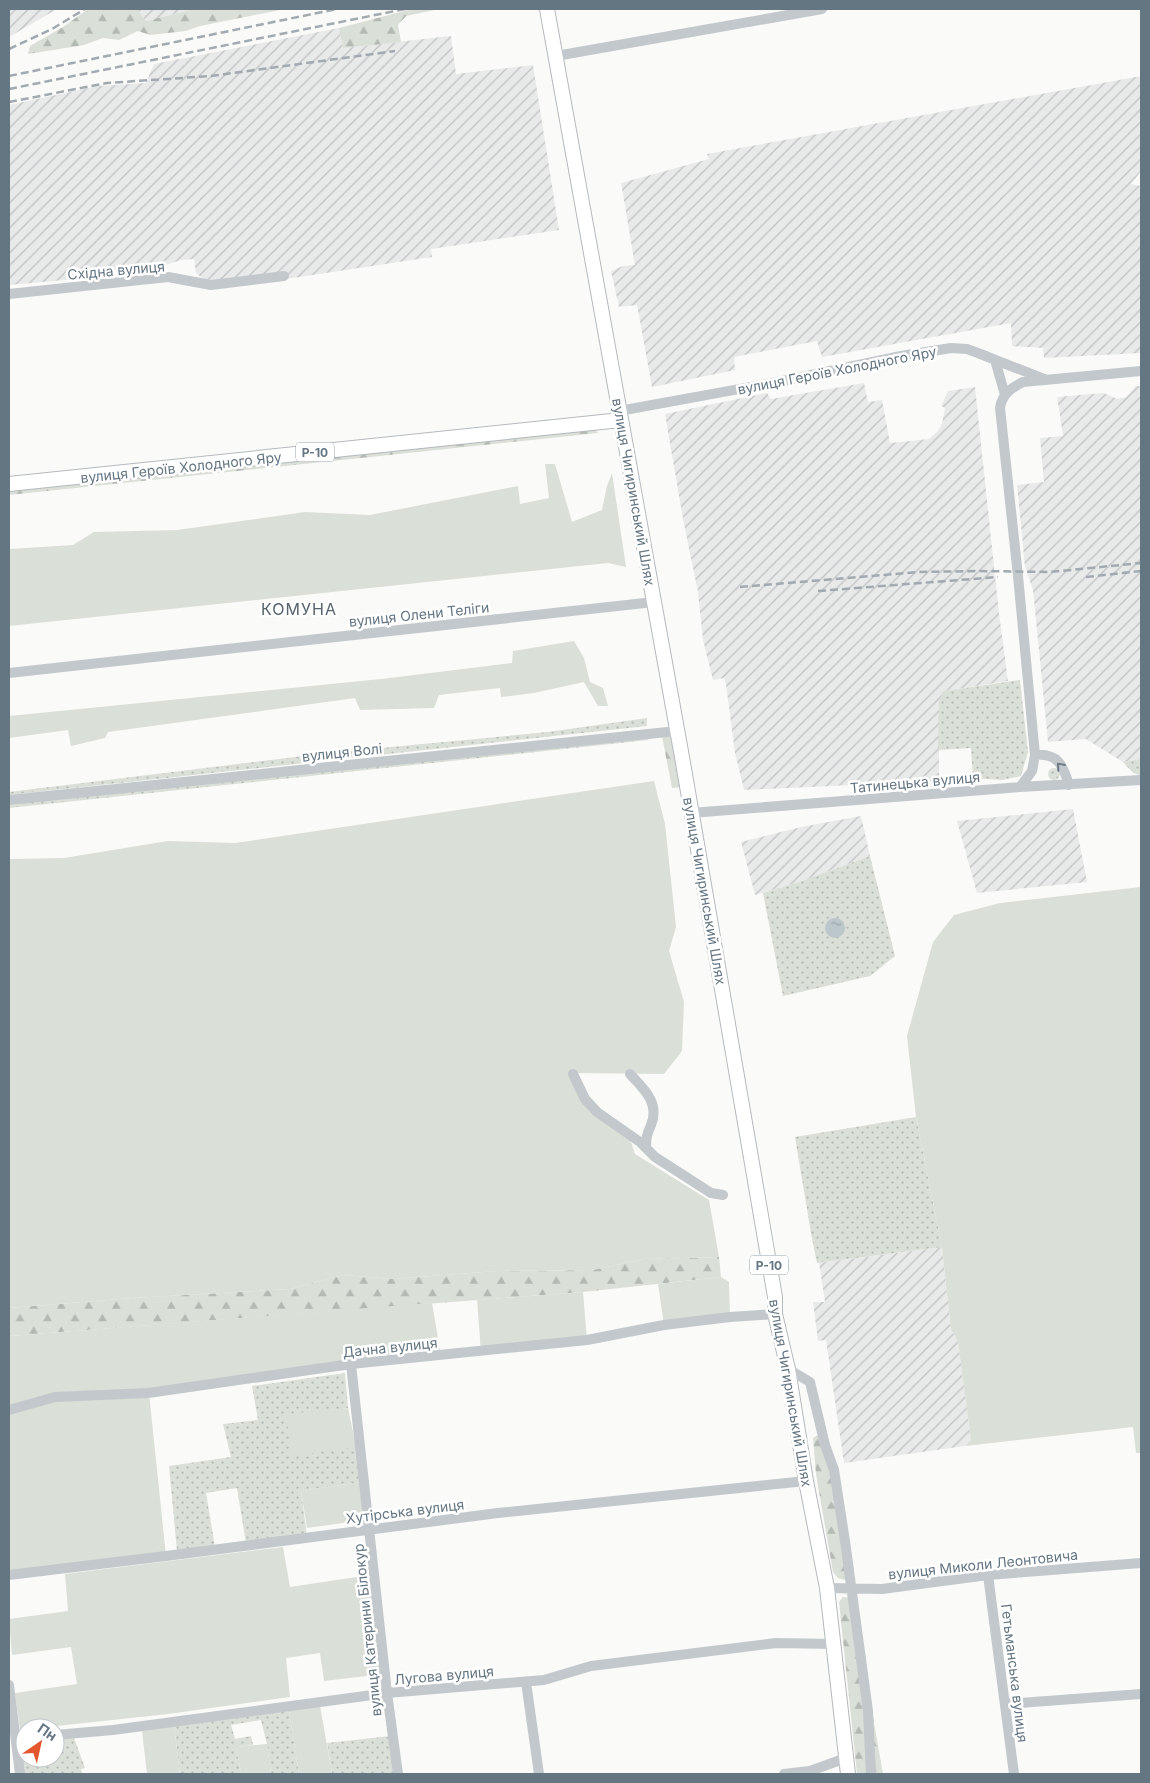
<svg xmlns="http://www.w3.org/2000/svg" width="1150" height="1783" viewBox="0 0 1150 1783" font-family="Inter,sans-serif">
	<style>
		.industrial { fill: url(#industrial-furrows) }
		.grass { fill: url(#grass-dots) }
		.forest { fill: url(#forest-firs) }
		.garden { fill: #dadfd7 }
		.water { fill: url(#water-ripples) }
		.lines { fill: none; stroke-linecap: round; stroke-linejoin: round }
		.major-casing { stroke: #b5babe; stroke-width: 16 }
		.minor { stroke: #c3c8cc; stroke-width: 10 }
		.major { stroke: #fff; stroke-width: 14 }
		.rail { stroke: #a2aab0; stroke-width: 2.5; stroke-dasharray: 8 4; stroke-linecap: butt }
		.oneway { stroke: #6a7a87 }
		.labels { text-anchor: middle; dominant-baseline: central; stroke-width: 5; stroke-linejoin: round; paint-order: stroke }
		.shield { fill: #fff; stroke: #939fa8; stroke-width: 1 }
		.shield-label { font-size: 12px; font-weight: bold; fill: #657683 }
		.street-label { font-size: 14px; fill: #657683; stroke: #fff }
		.quarter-label { font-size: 16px; letter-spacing: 1px; fill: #57646e; stroke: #fff }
	</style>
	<defs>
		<pattern id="industrial-furrows" width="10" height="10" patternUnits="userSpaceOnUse" patternTransform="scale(1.25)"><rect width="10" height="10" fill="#e8e9e9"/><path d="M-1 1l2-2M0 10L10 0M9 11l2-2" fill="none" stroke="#c0c1c2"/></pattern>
		<pattern id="grass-dots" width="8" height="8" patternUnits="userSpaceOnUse" patternTransform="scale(1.25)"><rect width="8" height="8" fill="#dadfd7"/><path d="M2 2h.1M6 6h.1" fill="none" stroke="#b4b9b4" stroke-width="1.8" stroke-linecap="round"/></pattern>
		<pattern id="forest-firs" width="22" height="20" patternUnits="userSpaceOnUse" patternTransform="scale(1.25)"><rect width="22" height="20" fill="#dadfd7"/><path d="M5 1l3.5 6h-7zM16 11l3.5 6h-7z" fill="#b4b9b4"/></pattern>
		<pattern id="water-ripples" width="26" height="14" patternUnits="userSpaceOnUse" patternTransform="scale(1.25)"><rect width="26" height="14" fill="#bbc7cb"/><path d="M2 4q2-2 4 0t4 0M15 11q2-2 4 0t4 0" fill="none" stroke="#9ca6aa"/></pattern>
	</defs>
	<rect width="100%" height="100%" fill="#fafaf8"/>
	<path class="industrial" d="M9 9H57L9 37Z
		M137 9H194L146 21Z
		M339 28 343 48 451 36 456 74 533 65 559 230 431 249 432 257 286 279 207 282 196 273 194 259 181 260 156 268 95 271 76 279 9 285V105L98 86 146 83 154 64Z
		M1141 76V171L1131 184 1141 186V353L1044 358 1043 348 1012 346 1011 323 822 357 817 341 734 357 735 370 652 387 637 305 619 307 611 271 623 266 635 265 621 183 709 159 707 154Z
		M864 383 868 402 882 400 890 443 929 439 938 431 942 424 945 408 941 406 948 391 975 387 999 613 1008 681 944 691 939 701V781L744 790 735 753 726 684 724 678 713 680 703 640 698 592 683 519 665 414 767 393 771 399Z
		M1136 386H1141V759L1123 762 1086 739 1048 742 1033 590 1025 567 1017 485 1044 482 1040 438 1063 436 1057 397 1104 393 1117 399 1126 397Z
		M1073 809 1087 882 977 893 957 821Z
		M861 816 870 856 799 882 755 895 741 842 801 827Z
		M942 1247 951 1330 958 1340 971 1440 965 1446 844 1463 826 1340 818 1341 813 1302H825L819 1263Z"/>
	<path class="grass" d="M1020 680 1028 752 1021 776 1002 780 973 778 971 748 938 750 939 701 944 691Z
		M647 718V726L9 795V792L328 753 548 732Z
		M648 736V740L9 808V802Z
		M1141 759V775C1133 775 1128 767 1123 762Z
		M1048 774a6 6 0 1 1 12 0a6 6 0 1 1-12 0Z
		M870 856 895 956 870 976 783 996 763 893 799 882Z
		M916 1117 942 1247 817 1263 811 1233 795 1137Z
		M345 1373 348 1408 286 1415 356 1447 360 1482 301 1491 307 1536 246 1543 237 1488 206 1493 215 1547 177 1551 169 1466 231 1457 223 1424 258 1420 252 1386Z
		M289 1711 299 1774H271L267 1744 261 1720 231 1725 235 1739 251 1736 253 1745 236 1747 241 1773 180 1774 174 1726Z
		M73 1735 85 1768 81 1769 82 1774H22L18 1740H25V1758H55V1737Z
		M391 1736 395 1774H325L332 1773 327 1743Z"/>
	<path class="forest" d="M88 9H137L146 21 194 9H285L200 26 186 31 150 35 138 31 119 40 103 38 84 45 28 54 30 46 63 27Z
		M412 9H439L406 16 398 25 401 42 343 48 339 28Z
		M594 428 598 433 9 495V488Z
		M675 735 684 787 672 788 662 736Z
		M719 1257 721 1277 583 1292 9 1336V1308L132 1298 290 1289 343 1275 392 1279 497 1271 592 1270 644 1259Z
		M821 1433 826 1444 848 1581 838 1578 833 1572 816 1474 813 1438Z
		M843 1597 852 1598 883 1774H857L839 1602Z"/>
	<path class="garden" d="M545 464H555L572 522 602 510 607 486 612 473 626 567 608 563 9 626V549L73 545 94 532 177 530 305 512 370 515 518 486 520 504 549 498Z
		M574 641 584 658 590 682 603 688 608 706H598L584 682 534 693 501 697 500 688 439 695 434 708 360 710 355 698 108 732 105 738 71 746 68 730 9 738V716L381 679 512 663 513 651Z
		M654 781 665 824 676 927 669 951 684 1002 682 1051 664 1074 569 1073 585 1105 630 1139 635 1154 709 1200 719 1257 644 1259 592 1270 497 1271 392 1279 343 1275 290 1289 132 1298 9 1308V859L64 858 168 841 235 843Z
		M1141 887V1453H1136L1133 1427 965 1446 971 1440 958 1341 951 1330 942 1247 916 1117 907 1036 933 942 954 915 1000 903Z
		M721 1277 729 1282 730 1317 664 1325 658 1284Z
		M583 1292 587 1340 481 1352 477 1300Z
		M432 1303 441 1356 149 1393 166 1556 9 1575V1336Z
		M348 1408 356 1447 291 1456 286 1414Z
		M360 1482 365 1520 307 1528 301 1491Z
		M283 1547 290 1587 370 1575 384 1674 324 1681 320 1653 286 1658 290 1697 168 1714 38 1728H25V1729L20 1730 15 1693 77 1684 71 1647 12 1655 9 1619 68 1611 65 1574Z
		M320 1706 332 1773 299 1774 289 1711Z
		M174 1726 180 1774H147L142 1731Z
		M267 1744 271 1774H227L241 1773 236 1747Z"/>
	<path class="water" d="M825 928a10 10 0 1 1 20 0a10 10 0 1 1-20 0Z"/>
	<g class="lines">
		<defs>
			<path id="major" d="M547 9 682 757 775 1297V1314L788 1369 806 1481 827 1588 848 1774
				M9 484 621 420"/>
		</defs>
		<use href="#major" class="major-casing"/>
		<path class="minor" d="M556 56 822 9
			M9 294 168 277 211 285 284 276
			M995 360 1005 395
			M619 411 783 381 901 356 951 348 967 349 978 353 1044 379
			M9 673 654 602
			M1035 755C1058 753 1063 765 1069 785
			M1020 787 1032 771 1035 755 1018 576 1000 408C1002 394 1011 388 1023 382L1141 371
			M9 800 677 731
			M691 813 1020 787 1141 780
			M573 1074 585 1099 597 1112 640 1142 655 1157 711 1193 723 1195
			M630 1074C644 1089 660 1103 651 1125 647 1134 646 1138 646 1148
			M351 1364 387 1693 398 1774
			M788 1369 810 1382 825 1445 834 1470 845 1541 868 1711 871 1774
			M9 1410 55 1397 148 1393 351 1364 587 1340 664 1325 730 1317 775 1314
			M9 1575 166 1556 498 1513 806 1481
			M988 1575 1014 1774
			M827 1588 882 1589 988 1575 1141 1563
			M526 1682 539 1774
			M9 1685 20 1774
			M1006 1704 1141 1694
			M55 1735 113 1730 387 1693 544 1680 591 1666 776 1643 834 1644
			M784 1774 810 1771 846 1758"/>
		<use href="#major" class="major"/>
		<path class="rail" d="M9 49 52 29 85 9
			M9 76 337 9
			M9 89 405 9
			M9 102 107 83 211 76 395 51
			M1086 577 1141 571
			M740 587 919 572 978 571 1050 572 1141 563
			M818 591 998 577"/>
	</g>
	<defs><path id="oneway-chevron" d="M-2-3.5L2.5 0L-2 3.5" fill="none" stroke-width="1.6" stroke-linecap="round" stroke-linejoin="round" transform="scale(1.25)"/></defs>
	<use class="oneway" href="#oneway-chevron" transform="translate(1060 766) rotate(-131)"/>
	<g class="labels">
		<g class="shield">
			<rect x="296" y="442.5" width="38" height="19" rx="4"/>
			<rect x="750" y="1255.5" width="38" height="19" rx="4"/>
		</g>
		<g class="shield-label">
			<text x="315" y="452">Р-10</text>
			<text x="769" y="1265">Р-10</text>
		</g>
		<g class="street-label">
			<text transform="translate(116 270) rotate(-5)">Східна вулиця</text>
			<text transform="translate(837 370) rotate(-11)">вулиця Героїв Холодного Яру</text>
			<text transform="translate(181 467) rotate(-6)">вулиця Героїв Холодного Яру</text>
			<text transform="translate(634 492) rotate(80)">вулиця Чигиринський Шлях</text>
			<text transform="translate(419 614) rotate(-6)">вулиця Олени Теліги</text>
			<text transform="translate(342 752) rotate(-6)">вулиця Волі</text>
			<text transform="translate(915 782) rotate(-5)">Татинецька вулиця</text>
			<text transform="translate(705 891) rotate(80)">вулиця Чигиринський Шлях</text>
			<text transform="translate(390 1347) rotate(-6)">Дачна вулиця</text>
			<text transform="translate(791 1393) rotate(80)">вулиця Чигиринський Шлях</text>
			<text transform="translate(405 1511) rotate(-7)">Хутірська вулиця</text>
			<text transform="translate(983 1564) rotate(-6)">вулиця Миколи Леонтовича</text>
			<text transform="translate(367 1630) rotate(-96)">вулиця Катерини Білокур</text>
			<text transform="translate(1015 1673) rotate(83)">Гетьманська вулиця</text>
			<text transform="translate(444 1675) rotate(-5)">Лугова вулиця</text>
		</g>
		<g class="quarter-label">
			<text x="299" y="609">КОМУНА</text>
		</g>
	</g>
	<rect width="1150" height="1783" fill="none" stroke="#657683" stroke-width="20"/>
	<g transform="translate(40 1743) rotate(34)"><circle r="24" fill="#ffffff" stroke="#c1c8cd"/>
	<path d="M0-4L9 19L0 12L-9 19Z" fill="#e4572e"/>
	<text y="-8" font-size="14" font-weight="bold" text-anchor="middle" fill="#657683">Пн</text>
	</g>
</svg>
